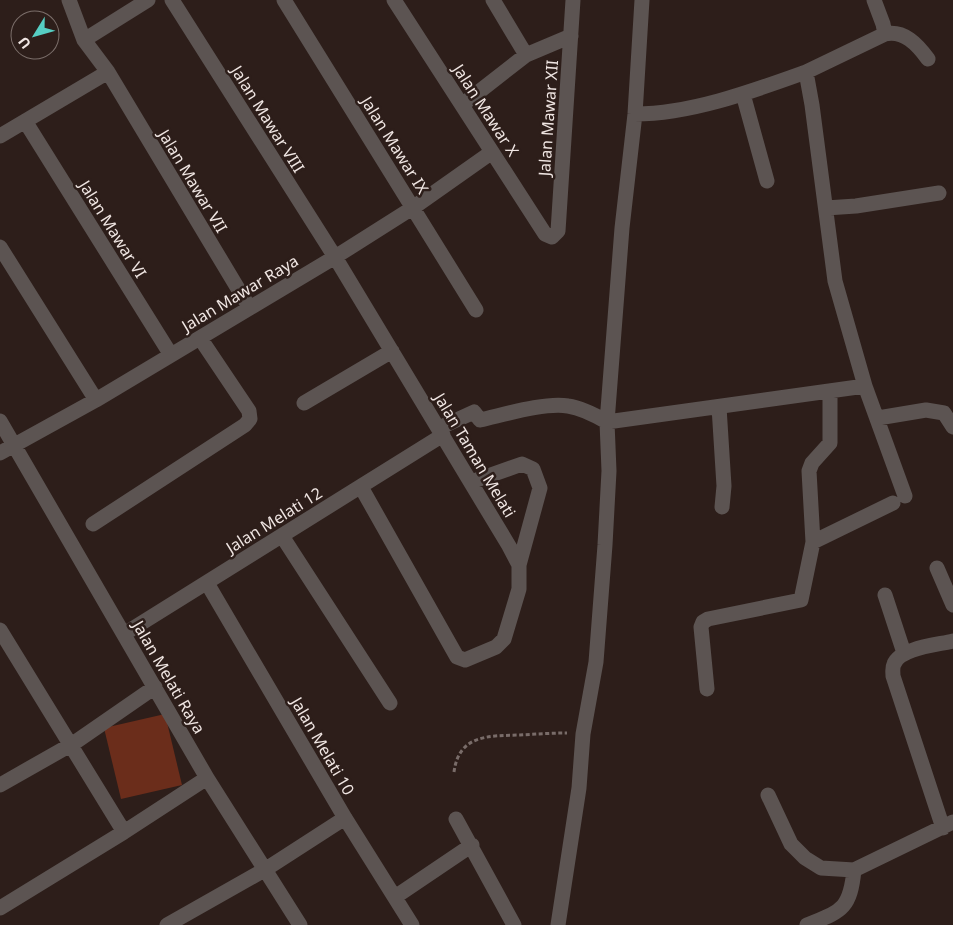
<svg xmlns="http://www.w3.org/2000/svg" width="953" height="925" viewBox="0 0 953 925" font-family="'Noto Sans',sans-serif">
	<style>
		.building { fill: #6b2d1b }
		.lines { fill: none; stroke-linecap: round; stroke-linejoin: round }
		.path { stroke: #796c69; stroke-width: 3; stroke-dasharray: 4 2.5; stroke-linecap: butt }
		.street { stroke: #5c5452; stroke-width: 15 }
		.labels { text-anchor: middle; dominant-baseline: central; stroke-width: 5; stroke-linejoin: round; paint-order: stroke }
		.street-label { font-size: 16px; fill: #f0e6e3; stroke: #2d1e1a }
	</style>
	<rect width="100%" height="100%" fill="#2d1e1a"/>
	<path class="building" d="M165 714 182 785 121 799 104 728Z"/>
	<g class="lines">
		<path class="path" d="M454 772C459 734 489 736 520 735 536 734 552 733 567 733"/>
		<path class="street" d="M69 0 84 40 108 72 249 307
			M172 0 335 257 509 546 519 565V589L504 639 496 647 465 660 457 657 361 487
			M284 0 476 310
			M394 0 545 234 552 237 558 231 573 0
			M493 0 526 55
			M874 0 883 24 885 34 806 72 812 105 835 281 865 386 905 496
			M885 34C904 30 917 44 928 59
			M84 40 148 0
			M743 94 767 181
			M462 105 526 55 571 36
			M635 114C691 114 753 91 806 72
			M25 121 171 355
			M0 136 108 72
			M826 208 856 206 939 193
			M0 247 96 400
			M304 403 392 351
			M719 407 724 486 722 507
			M878 418 926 410 944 413 953 427
			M0 421 207 778 300 925
			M439 428 474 412 480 420C503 415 545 402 568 406 582 408 595 415 607 422L865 386
			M0 453 96 400 335 257 414 207 492 152
			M471 482 522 464 533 469 540 488 519 565
			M93 524 245 425 250 419 249 411 200 338
			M282 536 390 703
			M813 542 893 503
			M937 568 953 605
			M207 583 345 818 412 925
			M885 595 904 653
			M0 630 124 832
			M124 634 443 435
			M707 689 701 627 703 622 708 619 801 600 813 542 809 471 812 463 830 443V391
			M0 785 74 743 155 687
			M768 795 791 844 805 858 821 868 854 870 953 822
			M456 819 514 925
			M943 828 893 676C893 672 892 668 894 664 900 648 937 645 953 641
			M395 897 472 845
			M0 908 124 832 207 778
			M167 925 266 869 345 818
			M558 925 579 788 583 734 596 662 605 545 609 471 607 422 622 228 635 114 642 0
			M807 925C841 911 850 910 854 870"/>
	</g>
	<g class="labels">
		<g class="street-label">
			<text transform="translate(486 110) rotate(57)">Jalan Mawar X</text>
			<text transform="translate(548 118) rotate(-86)">Jalan Mawar XII</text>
			<text transform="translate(268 119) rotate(58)">Jalan Mawar VIII</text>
			<text transform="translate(395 145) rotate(58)">Jalan Mawar IX</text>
			<text transform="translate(193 181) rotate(59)">Jalan Mawar VII</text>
			<text transform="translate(113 229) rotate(58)">Jalan Mawar VI</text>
			<text transform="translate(240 293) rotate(-31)">Jalan Mawar Raya</text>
			<text transform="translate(475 455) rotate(59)">Jalan Taman Melati</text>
			<text transform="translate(274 520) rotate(-32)">Jalan Melati 12</text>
			<text transform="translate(169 677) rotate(60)">Jalan Melati Raya</text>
			<text transform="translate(323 746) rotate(60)">Jalan Melati 10</text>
		</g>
	</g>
	<g transform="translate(35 35) rotate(233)"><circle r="24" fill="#2d1e1a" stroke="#7b6e6a"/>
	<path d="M0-4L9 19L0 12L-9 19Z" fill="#56cec3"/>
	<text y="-8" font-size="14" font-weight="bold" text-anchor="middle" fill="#f0e6e3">U</text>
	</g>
</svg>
